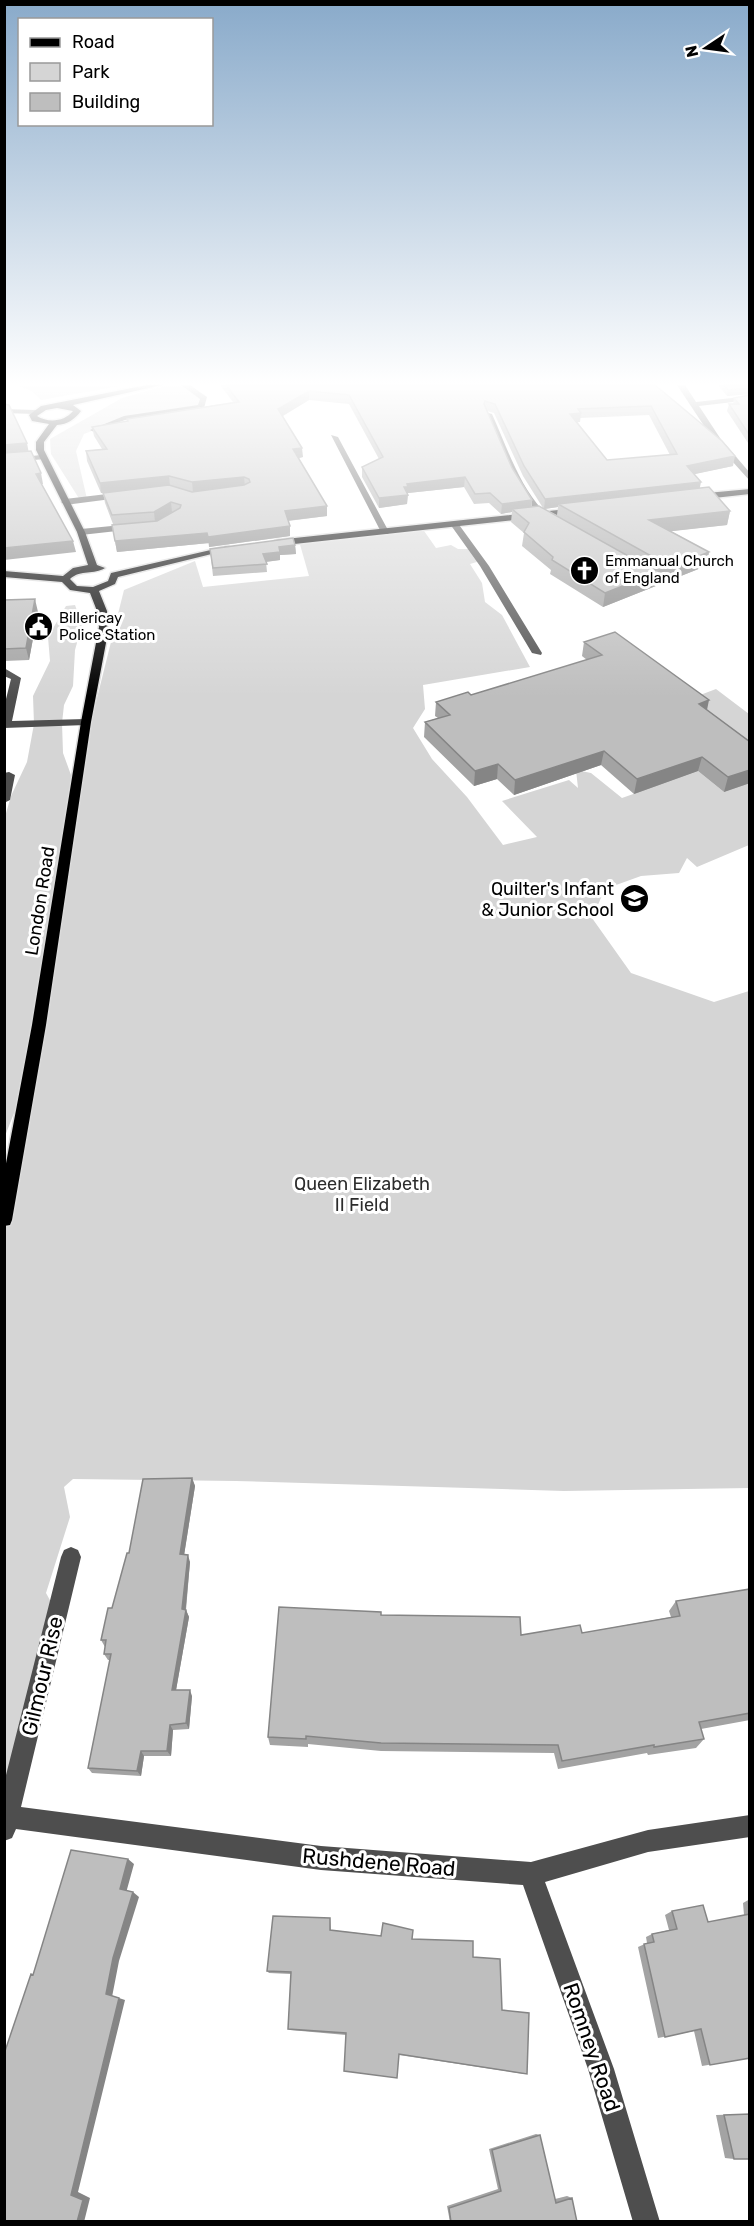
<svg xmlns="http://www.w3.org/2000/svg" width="754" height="2226" viewBox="0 0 754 2226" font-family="Rubik,sans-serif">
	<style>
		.green { fill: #d5d5d5 }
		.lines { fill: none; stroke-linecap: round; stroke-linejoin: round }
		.major-casing { stroke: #dbdbdb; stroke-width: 3 }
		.minor { fill: #4e4e4e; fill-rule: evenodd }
		.major { fill: #000; fill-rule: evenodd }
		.wall { fill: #a3a3a3; fill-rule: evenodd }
		.shaded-wall { fill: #858585 }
		.building { fill: #bebebe; stroke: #858585; stroke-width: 1.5; fill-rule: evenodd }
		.labels { text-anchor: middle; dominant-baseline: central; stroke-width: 6; stroke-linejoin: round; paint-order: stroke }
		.far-poi-label { font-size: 15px; fill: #000; stroke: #fff; text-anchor: start }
		.poi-label { font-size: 18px; fill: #000; stroke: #fff; text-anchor: end }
		.street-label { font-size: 18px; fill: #000; stroke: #fff }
		.park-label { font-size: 18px; fill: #2c2c2c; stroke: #fff }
		.near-street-label { font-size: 21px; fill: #000; stroke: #fff }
	</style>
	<rect width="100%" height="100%" fill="#fff"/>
	<path class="green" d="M15 385H125L41 400 32 391Z
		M168 385H185L204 399 201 406 124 418 84 434 76 451 87 499 80 500 51 454 50 439 122 398Z
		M422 528 436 548 451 545 458 549H472L480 561 470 564 482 583 485 602 502 615 530 667 423 685 425 709 413 728 432 759 467 797 503 845 537 837 502 801 569 780 578 788 576 770 591 773 622 798 698 771 724 792 749 783V845L697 867 687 858 679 873 641 876 605 889 592 918 631 973 714 1002 749 991V1488L564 1491 236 1481 73 1479 64 1487 70 1517 46 1593 57 1613 5 1830 4 1220 29 1075 5 1136 4 820 11 796 27 762 34 724 33 696 50 661 48 637 66 606 75 605 82 625 75 650 73 686 64 705 62 723 63 753 75 786 124 590 195 561 203 587 309 576 299 541Z
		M716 689 749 714V760L687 700Z"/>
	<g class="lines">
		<defs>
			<path id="major" d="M147 385H162L73 405 81 411C74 420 68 424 57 425L44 442V450L85 532 97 565 105 568C94 575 81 569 70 579L77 586 93 587 108 581 111 573 228 546 232 549 118 577 115 584 99 591 107 611 109 627 91 722 46 1025 12 1220 10 1225 4 1226V1174L32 1025 81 722 99 627 97 611 90 593 70 590 62 582 4 577V571L63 576 73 568 88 565 77 532 36 450V442L49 424 32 421 29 415 41 406ZM57 408 73 411C64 422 48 423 37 416L46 410Z
				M750 489V494L696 500 692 497 696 494Z
				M577 508 581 511 580 513 276 546 272 543 276 540Z"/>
		</defs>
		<use href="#major" class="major-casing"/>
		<path class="minor" d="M181 385H190L207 397 204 408 187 412 125 420 94 432 90 430 124 416 198 405 200 399Z
			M677 385H685L696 402 750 396V400L699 406 720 438 750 473V481L714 441Z
			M4 409 35 410 39 412 35 414 4 413Z
			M485 412 492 414C508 449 521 493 551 518V522H545C528 507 485 433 485 412Z
			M331 435 338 437 389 532 388 534 381 532Z
			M41 455 45 457 44 459 4 463V459Z
			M124 492 128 495 127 497 65 505 61 502 65 499Z
			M451 522H457L489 566 542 653 541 655 532 653 480 566 450 524Z
			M132 524 135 525V529L81 535 77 532 81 529Z
			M4 668 21 678 12 721 86 719 91 722 86 725 4 728V707L11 679 4 676Z
			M9 772 15 775 10 800 4 803V773Z
			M71 1547 78 1550 81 1557 21 1807 321 1846 531 1862 648 1830 750 1815V1837L648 1852 545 1882 614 2069 660 2222H633L588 2069 523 1885 321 1870 16 1829 12 1838 4 1841V1783L61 1557 64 1550Z"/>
		<use href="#major" class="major"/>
	</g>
	<path class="wall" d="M220 385H655L733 466 694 474 700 488 730 511 727 525 671 531 709 552 706 566 603 607 550 574 551 570 522 546 524 533 511 522 512 512 501 514 489 503 474 504 464 487 408 493 407 504 379 508 362 477V467L379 459 349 404 309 400 283 416 303 457 299 458 327 516 288 521 290 526V536L209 547V543L117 552 112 525 113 524 105 503 103 493 111 492 101 493 87 461 86 451 102 449 94 436 92 427 127 421V419L233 402ZM487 411 494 413 523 476 543 508 532 507V500L512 468ZM649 415 670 455 607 460 577 422H580V418ZM170 486 193 492 206 491 192 492ZM558 507 557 515 545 509Z
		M718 385H750V394L727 396Z
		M750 395V446L727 411 729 404H733L734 398Z
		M295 545 296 554 280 555V560L266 562 267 572 213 576 210 549Z
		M4 600 38 612 29 660 4 661Z
		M584 642 707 710 750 742V783L724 792 698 771 634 794 601 765 514 795 497 779 474 786 424 737 425 722 438 718 435 716 436 702 471 695 587 660 582 656Z
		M192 1478 195 1486 184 1555 190 1562 186 1610 189 1617 176 1690 192 1696 189 1729 173 1730 171 1756H144L141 1776 92 1773 88 1768 110 1660H108L104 1654 105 1647 101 1640 112 1608 129 1553Z
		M750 1589V1720L701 1729 704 1739 696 1748 648 1755 647 1753 558 1769 554 1753 381 1751 308 1744V1747L270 1745 268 1737 381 1615 521 1635 582 1633 671 1617 669 1611 676 1601Z
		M750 1899V2058L702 2066 694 2031 658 2038 638 1947 647 1943 646 1937 652 1934 669 1930 665 1915 672 1911 708 1922 744 1915 743 1903Z
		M330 1918 331 1930 412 1939 473 1957 502 2010 527 2074H524L399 2055 346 2035 290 2030 288 2029 291 1974 269 1973 267 1971Z
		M750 2114V2159H734L725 2158 716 2115Z
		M536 2134 540 2135 555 2199 567 2196 572 2198 577 2222H450L447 2206 498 2189 489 2149Z"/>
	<path class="shaded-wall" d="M750 388V394L727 396 728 390Z
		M309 391V400L279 418 278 409Z
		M581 413 580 422 569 423 570 414Z
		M27 443 29 454 4 457V445Z
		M302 448 303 457 294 459 293 449Z
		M735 456 733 466 686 476 687 466Z
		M41 473 43 484 38 485 36 474Z
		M169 476 170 486 101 493 100 483Z
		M244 477 245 487 193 492 192 482Z
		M465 477 464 487 408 493 407 504 379 508V498L404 487 407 484Z
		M701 482 699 492 558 504V507L544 509 545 499Z
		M532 500 531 510 512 509V512L501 514 502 504Z
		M171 502 172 512 155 522 154 512Z
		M327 506V516L285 521V511Z
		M730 511 727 525 647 534 649 520Z
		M290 526V536L209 547 208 537Z
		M207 533 209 543 117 552 115 541Z
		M73 541 76 552 4 560V548Z
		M295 545 296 554 280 555V560L264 562 263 554 279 547Z
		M709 552 706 566 603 607 605 593Z
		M35 599 38 612 29 660 26 648Z
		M709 700 706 715 699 704Z
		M604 751 601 765 514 795 515 780Z
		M702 757 698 771 634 794 637 779Z
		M498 764 497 779 474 786 475 771Z
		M750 770V783L724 792 728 777Z
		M192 1478 195 1486 183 1562 180 1554Z
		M188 1555 190 1562 185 1616 182 1609Z
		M186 1610 189 1617 175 1696 172 1690Z
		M190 1690 192 1696 189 1729 186 1723Z
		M170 1725 173 1730 171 1756 167 1751Z
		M141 1751 144 1756 141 1776 137 1771Z
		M128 1859 134 1864 126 1893 120 1889Z
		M133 1892 139 1897 119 1961 112 1997 106 1994 113 1958Z
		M119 1998 125 2000 78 2192 90 2198 84 2222H77L71 2195Z"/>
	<path class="building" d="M226 385H655L722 441 735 456 687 466 701 482 545 499 524 466 495 404 485 401 484 404 512 468 532 500 502 504 490 493 475 494 465 477 407 484 408 487H404L408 495 379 498 362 467 383 457 349 395 309 391 278 409 302 448 293 449 327 506 285 511 290 526 208 537 207 533 115 541 112 525 157 521 180 508 181 505 171 502 154 512 112 515 103 493 169 485 192 492 244 485 250 482 249 479 244 477 192 482 169 476 100 483 86 451 107 449 92 427 128 421 127 419 239 402ZM651 406 677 454 607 460 570 414 581 413 578 409Z
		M724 385H750V388L728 390Z
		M750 395V436L729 404H739L734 398Z
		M4 404 9 405 27 443 4 445Z
		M31 451 41 473 36 474 73 541 4 548V453Z
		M709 487 730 511 649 520 709 552 605 593 552 560 553 557 524 532 529 523 512 509 539 506 653 570H661L663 568 662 562 558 504Z
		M293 538 295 545 279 547 280 552 263 554 267 564 213 568 210 549Z
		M35 599 26 648 4 649V600Z
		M615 632 709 700 699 704 750 742V770L728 777 702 757 637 779 604 751 515 780 498 764 475 771 425 722 450 715 436 702 468 692 471 695 602 655 584 642Z
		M192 1478 180 1554 188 1555 182 1609 186 1610 172 1690H190L186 1723 170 1725 167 1751H141L137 1771 88 1768 111 1654H104L106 1640H101L108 1608H112L127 1553H129L143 1479Z
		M750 1589V1713L699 1722 704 1739 654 1747V1745L562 1761 558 1745 381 1743 306 1736V1739L268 1737 279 1607 381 1612V1615L520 1617 521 1635 580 1625 582 1633 680 1616 676 1601Z
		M71 1850 128 1859 120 1889 133 1892 113 1958 106 1994 119 1998 71 2195 83 2200 77 2222H4V2169L5 2166H4V2054L31 1974 33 1975Z
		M703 1905 708 1922 750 1914V2058L710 2065 701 2029 665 2037 644 1944 654 1942 652 1934 677 1929 672 1911Z
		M273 1916 330 1918V1930L381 1936 383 1923 413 1930 412 1939 473 1941V1957L500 1959 502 2010 529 2013 527 2074 399 2054 397 2078 344 2071 346 2033 288 2029 291 1972 267 1971Z
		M750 2114V2159H734L724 2115Z
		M540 2135 556 2203 572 2198 577 2222H451L449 2208 501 2191 492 2150Z"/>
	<linearGradient id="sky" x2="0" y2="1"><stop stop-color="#89aaca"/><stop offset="0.55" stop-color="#fff"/><stop offset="1" stop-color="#fff" stop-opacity="0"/></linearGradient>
	<rect width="754" height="697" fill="url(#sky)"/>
	<defs>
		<symbol id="church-disc" viewBox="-11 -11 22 22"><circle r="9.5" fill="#000" stroke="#fff"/><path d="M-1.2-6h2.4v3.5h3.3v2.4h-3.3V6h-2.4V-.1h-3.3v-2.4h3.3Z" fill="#fff"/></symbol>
		<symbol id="civic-disc" viewBox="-11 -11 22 22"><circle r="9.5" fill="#000" stroke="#fff"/><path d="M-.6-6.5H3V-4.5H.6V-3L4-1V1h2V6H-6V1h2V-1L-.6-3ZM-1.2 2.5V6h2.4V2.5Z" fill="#fff"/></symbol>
		<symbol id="school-disc" viewBox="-11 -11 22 22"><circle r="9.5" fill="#000" stroke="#fff"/><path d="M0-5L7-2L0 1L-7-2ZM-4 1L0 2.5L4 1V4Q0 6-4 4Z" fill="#fff"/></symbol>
	</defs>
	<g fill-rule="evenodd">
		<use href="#church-disc" x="568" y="554" width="33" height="33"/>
		<use href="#civic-disc" x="22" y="610" width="33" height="33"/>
		<use href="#school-disc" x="618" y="882" width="33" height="33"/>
	</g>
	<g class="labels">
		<g class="far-poi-label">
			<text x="605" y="561">Emmanual Church<tspan x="605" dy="17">of England</tspan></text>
			<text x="59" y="618">Billericay<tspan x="59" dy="17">Police Station</tspan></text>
		</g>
		<g class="poi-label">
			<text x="614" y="889">Quilter's Infant<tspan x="614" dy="21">&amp; Junior School</tspan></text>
		</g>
		<g class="street-label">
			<text transform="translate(40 901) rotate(-81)">London Road</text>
		</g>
		<g class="park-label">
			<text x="362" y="1184">Queen Elizabeth<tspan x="362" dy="21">II Field</tspan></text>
		</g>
		<g class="near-street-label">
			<text transform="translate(42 1676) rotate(-77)">Gilmour Rise</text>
			<text transform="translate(379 1862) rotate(5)">Rushdene Road</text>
			<text transform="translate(592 2047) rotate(71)">Romney Road</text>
		</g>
	</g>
	<rect width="754" height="2226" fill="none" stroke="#000000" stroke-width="12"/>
	<rect x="18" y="18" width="195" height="108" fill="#ffffff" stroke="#999999" stroke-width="1.5"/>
	<rect x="30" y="38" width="30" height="9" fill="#000000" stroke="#999999" stroke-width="1.5"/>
	<text x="72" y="48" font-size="18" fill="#000000">Road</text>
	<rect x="30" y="63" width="30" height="18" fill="#d5d5d5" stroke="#999999" stroke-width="1.5"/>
	<text x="72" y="78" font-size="18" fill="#000000">Park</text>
	<rect x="30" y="93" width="30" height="18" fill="#bebebe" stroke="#999999" stroke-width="1.5"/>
	<text x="72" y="108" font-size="18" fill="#000000">Building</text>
	<g transform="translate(706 48) rotate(257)" stroke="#ffffff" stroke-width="4.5" paint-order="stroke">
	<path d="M0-4.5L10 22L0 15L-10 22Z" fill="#000000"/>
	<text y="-9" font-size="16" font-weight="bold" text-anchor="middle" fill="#000000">N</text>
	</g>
</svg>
